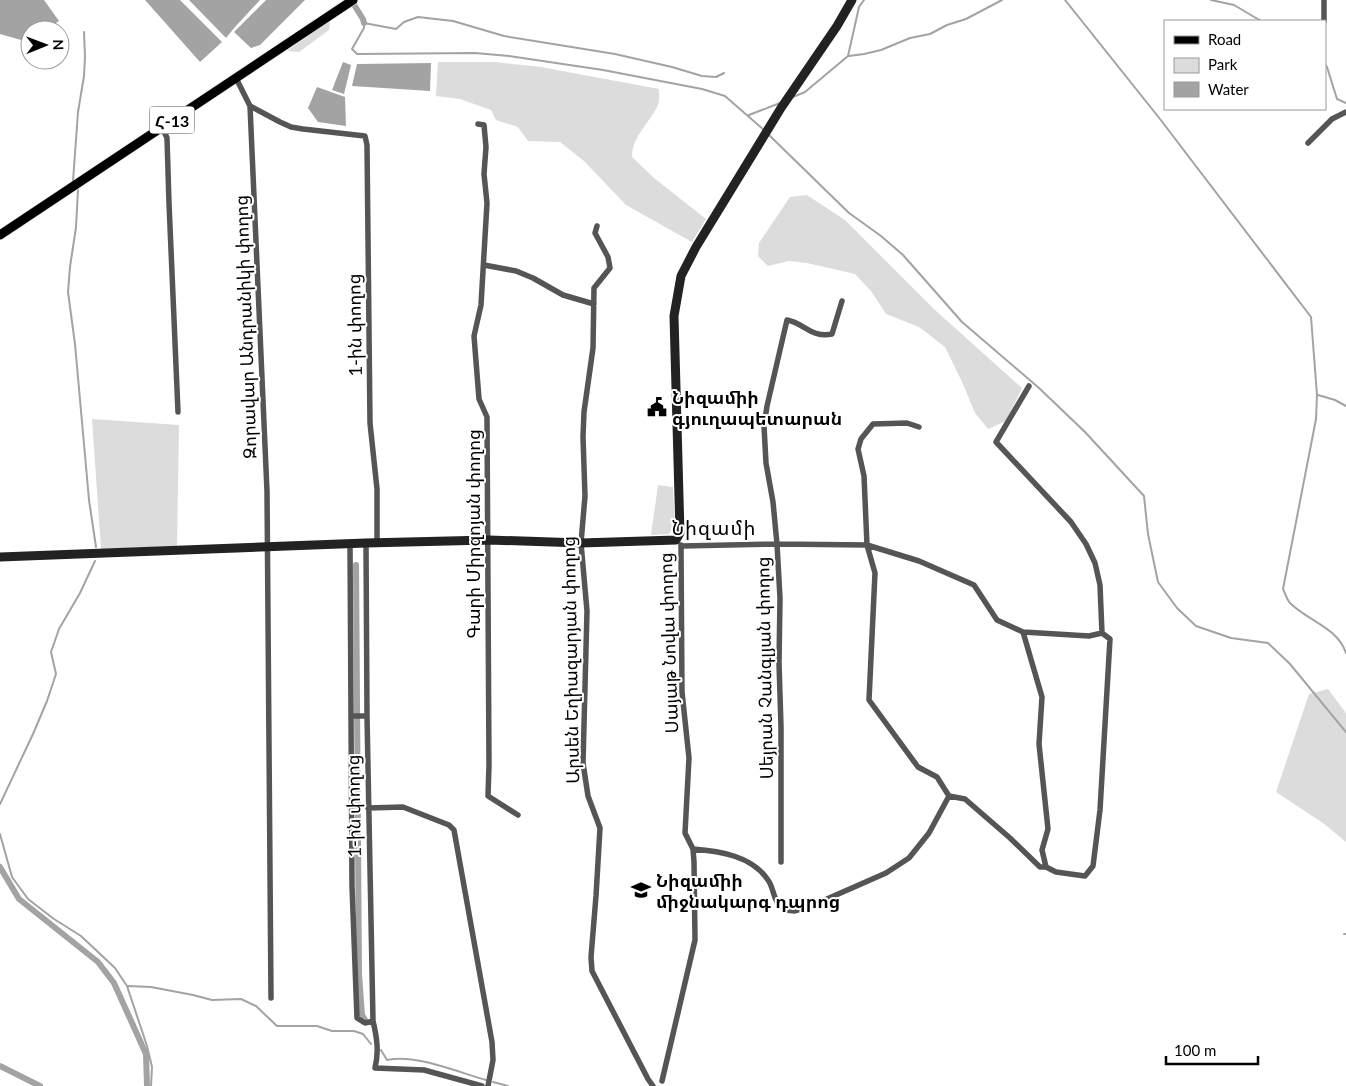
<svg xmlns="http://www.w3.org/2000/svg" width="1346" height="1086" viewBox="0 0 1346 1086" font-family="Lato,'Noto Sans Armenian',sans-serif">
	<style>
		.green { fill: #dcdcdc }
		.water { fill: #a3a3a3 }
		.lines { fill: none; stroke-linecap: round; stroke-linejoin: round }
		.stream { stroke: #a3a3a3; stroke-width: 2 }
		.canal { stroke: #a3a3a3; stroke-width: 6 }
		.primary-casing { stroke: #dbdbdb; stroke-width: 10 }
		.street { stroke: #555; stroke-width: 5.5 }
		.secondary { stroke: #222; stroke-width: 9 }
		.primary { stroke: #000; stroke-width: 9 }
		.labels { text-anchor: middle; dominant-baseline: central; stroke-width: 4; stroke-linejoin: round; paint-order: stroke }
		.shield { fill: #fff; stroke: #4c4c4c; stroke-width: 1 }
		.shield-label { font-size: 16px; font-weight: bold; fill: #000 }
		.street-label { font-size: 18px; fill: #000; stroke: #fff }
		.poi-label { font-size: 18px; font-weight: bold; fill: #000; stroke: #fff; text-anchor: start }
		.quarter-label { font-size: 20px; letter-spacing: 1px; fill: #000; stroke: #fff }
	</style>
	<rect width="100%" height="100%" fill="#fff"/>
	<path class="green" d="M330 20 329 30 299 52 287 51Z
		M438 62H495L541 67 659 89C659 94 660 100 658 105 650 123 632 136 632 157L654 178 706 219 692 242 626 205 584 161 560 142 528 141 518 127 496 120 491 110 460 99 436 96Z
		M807 195 845 220 935 310 1022 388 1006 421 988 429 975 413 963 384 945 347 919 327 886 314 871 291 855 274 807 263 789 261 768 266 758 256 759 243 790 197Z
		M92 419 179 425 177 546 101 549Z
		M658 485 673 487 675 525 669 534 651 535Z
		M1328 689 1346 713V842L1323 823 1276 792 1309 694Z"/>
	<path class="water" d="M0 0H44L59 21 45 30H30V38L21 40 0 34Z
		M145 0H180L222 42 200 62Z
		M189 0H260L235 27 226 38Z
		M266 0H305L260 45 251 48 234 32Z
		M343 62 351 65 344 94 332 90Z
		M431 63 430 91 352 86 357 64Z
		M317 87 345 97 346 126 318 122 308 108Z"/>
	<g class="lines">
		<path class="stream" d="M1065 0 1160 119 1311 317 1317 395 1316 419 1283 589C1285 593 1287 600 1290 603 1308 621 1337 627 1346 653
			M1211 0 1234 5 1261 21
			M849 56 864 54 881 50 910 38 930 34 947 25 966 19 1002 0
			M1325 65 1327 67 1337 99 1346 103
			M724 73 716 77 702 76 672 67 615 54 504 36 453 21 418 17 404 22 396 29 364 23V28L352 49 357 54 475 53 509 56 603 70 702 89 725 96 764 130
			M793 97 805 92 848 56 859 7 864 0
			M749 115 780 103
			M769 135 849 213 881 236 903 255 962 322 1039 388 1085 432 1144 496 1148 534 1158 582 1177 608 1196 626 1231 638 1268 643 1290 664 1346 732
			M73 181 78 112 84 76 85 57 84 32
			M78 190 76 227 70 267 68 292 75 344 89 500 96 547
			M1318 395 1335 400 1346 406
			M0 804 33 734 47 701 56 674 51 652 59 629 80 593 95 561
			M0 834 12 877 28 899 54 919 81 936 115 968 127 986 147 1046 152 1067 151 1086
			M1344 934H1346
			M128 986 151 987 193 995 212 1000 241 999 256 1006 277 1026H317L332 1031H354L363 1034 371 1044
			M381 1050 387 1060C417 1054 457 1072 486 1080
			M493 1082 508 1086"/>
		<path class="canal" d="M351 0 363 19 364 23
			M356 565 359 974 362 1015 365 1020
			M0 867 19 899 98 962 114 983 146 1054 147 1086
			M0 1066 40 1086"/>
		<defs>
			<path id="primary" d="M0 235 353 0"/>
		</defs>
		<use href="#primary" class="primary-casing"/>
		<path class="street" d="M1324 21V0
			M236 78 250 106 280 122 291 127 303 129 365 136 367 145 370 423 377 489V543
			M250 106 267 491 271 998
			M478 124 484 125 486 147 484 174 487 203 481 305 474 336 479 399 487 417 489 765 488 796 518 815
			M162 127 167 138 169 203 178 412
			M1308 143 1332 119 1346 112
			M597 226 595 233 608 257 610 268 594 288 593 348 584 412 583 437 585 496 581 543 587 611 583 763 588 796 600 828 596 896 591 957 592 971 648 1079 653 1086
			M484 265 516 271 533 278 563 295 594 304
			M1029 386 996 442 1071 522 1086 544 1095 563 1100 585 1102 633
			M919 427 907 423 873 424 861 439 858 449 864 476 867 545 875 573 869 700 918 767 937 777 949 796
			M350 543 352 886 357 1018 365 1023 373 1021
			M366 543 367 716 373 1021C377 1038 379 1052 375 1068L424 1070 482 1086
			M682 546 777 544 867 545 919 561 974 585 997 620 1023 632 1089 636 1102 633 1110 639 1100 810 1093 866 1085 876 1056 872 1046 867 1042 850 1048 829 1039 744 1042 697 1023 632
			M352 716H367
			M949 796 965 799 1010 838 1040 867H1046
			M368 808 403 807 449 825 454 830 492 1042 493 1060 488 1086
			M693 849C720 851 752 856 768 880 773 887 773 895 777 902 779 905 782 907 785 910L795 911 811 906 886 873 909 858 929 833 949 796
			M781 862V727L779 663 780 598 777 544 773 502 766 463 764 426 767 406 787 320C804 323 811 338 832 334L842 301
			M662 1081 695 940 694 862 693 849 685 833 689 758 682 692 681 545"/>
		<path class="secondary" d="M0 557 366 543 489 540 581 543 676 540 680 533 674 316 681 276 696 247 781 108 837 26 852 0"/>
		<use href="#primary" class="primary"/>
	</g>
	<defs>
		<symbol id="civic-bare" viewBox="-9 -9 18 18"><path d="M-.6-6.5H3V-4.5H.6V-3L4-1V1h2V6H-6V1h2V-1L-.6-3ZM-1.2 2.5V6h2.4V2.5Z" fill="#000" stroke="#fff" stroke-width="2.5" paint-order="stroke"/></symbol>
		<symbol id="school-bare" viewBox="-9 -9 18 18"><path d="M0-5L7-2L0 1L-7-2ZM-4 1L0 2.5L4 1V4Q0 6-4 4Z" fill="#000" stroke="#fff" stroke-width="2.5" paint-order="stroke"/></symbol>
	</defs>
	<g fill-rule="evenodd">
		<use href="#civic-bare" x="643" y="393" width="28" height="28"/>
		<use href="#school-bare" x="627" y="876" width="28" height="28"/>
	</g>
	<g class="labels">
		<rect class="shield" x="149.5" y="106.5" width="45" height="27" rx="4"/>
		<g class="shield-label">
			<text x="172" y="120">Հ-13</text>
		</g>
		<g class="street-label">
			<text transform="translate(354 325) rotate(-91)">1-ին փողոց</text>
			<text transform="translate(245 327) rotate(-92)">Զորավար Անդրանիկի փողոց</text>
			<text transform="translate(473 534) rotate(-90)">Գարի Միրզոյան փողոց</text>
			<text transform="translate(668 643) rotate(-92)">Սայաթ Նովա փողոց</text>
			<text transform="translate(570 660) rotate(-91)">Արսեն Եղիազարյան փողոց</text>
			<text transform="translate(764 668) rotate(-91)">Սեյրան Չանգլյան փողոց</text>
			<text transform="translate(353 806) rotate(-91)">1-ին փողոց</text>
		</g>
		<g class="poi-label">
			<text x="672" y="397">Նիզամիի<tspan x="672" dy="21">գյուղապետարան</tspan></text>
			<text x="656" y="880">Նիզամիի<tspan x="656" dy="21">միջնակարգ դպրոց</tspan></text>
		</g>
		<g class="quarter-label">
			<text x="714" y="527">Նիզամի</text>
		</g>
	</g>
	<rect x="1164" y="20" width="162" height="90" fill="#ffffff" stroke="#999999"/>
	<rect x="1174" y="36" width="25" height="8" fill="#000000" stroke="#999999"/>
	<text x="1208" y="45" font-size="15" fill="#000000">Road</text>
	<rect x="1174" y="58" width="25" height="15" fill="#dcdcdc" stroke="#999999"/>
	<text x="1208" y="70" font-size="15" fill="#000000">Park</text>
	<rect x="1174" y="82" width="25" height="15" fill="#a3a3a3" stroke="#999999"/>
	<text x="1208" y="95" font-size="15" fill="#000000">Water</text>
	<g transform="translate(45 45) rotate(89)"><circle r="24" fill="#ffffff" stroke="#999999"/>
	<path d="M0-4L9 19L0 12L-9 19Z" fill="#000000"/>
	<text y="-8" font-size="14" font-weight="bold" text-anchor="middle" fill="#000000">N</text>
	</g>
	<path d="M1166 1056v8h92v-8" fill="none" stroke="#000000" stroke-width="2.5"/>
	<text x="1174" y="1056" font-size="15" fill="#000000" stroke="#ffffff" stroke-width="4" paint-order="stroke">100 m</text>
</svg>
